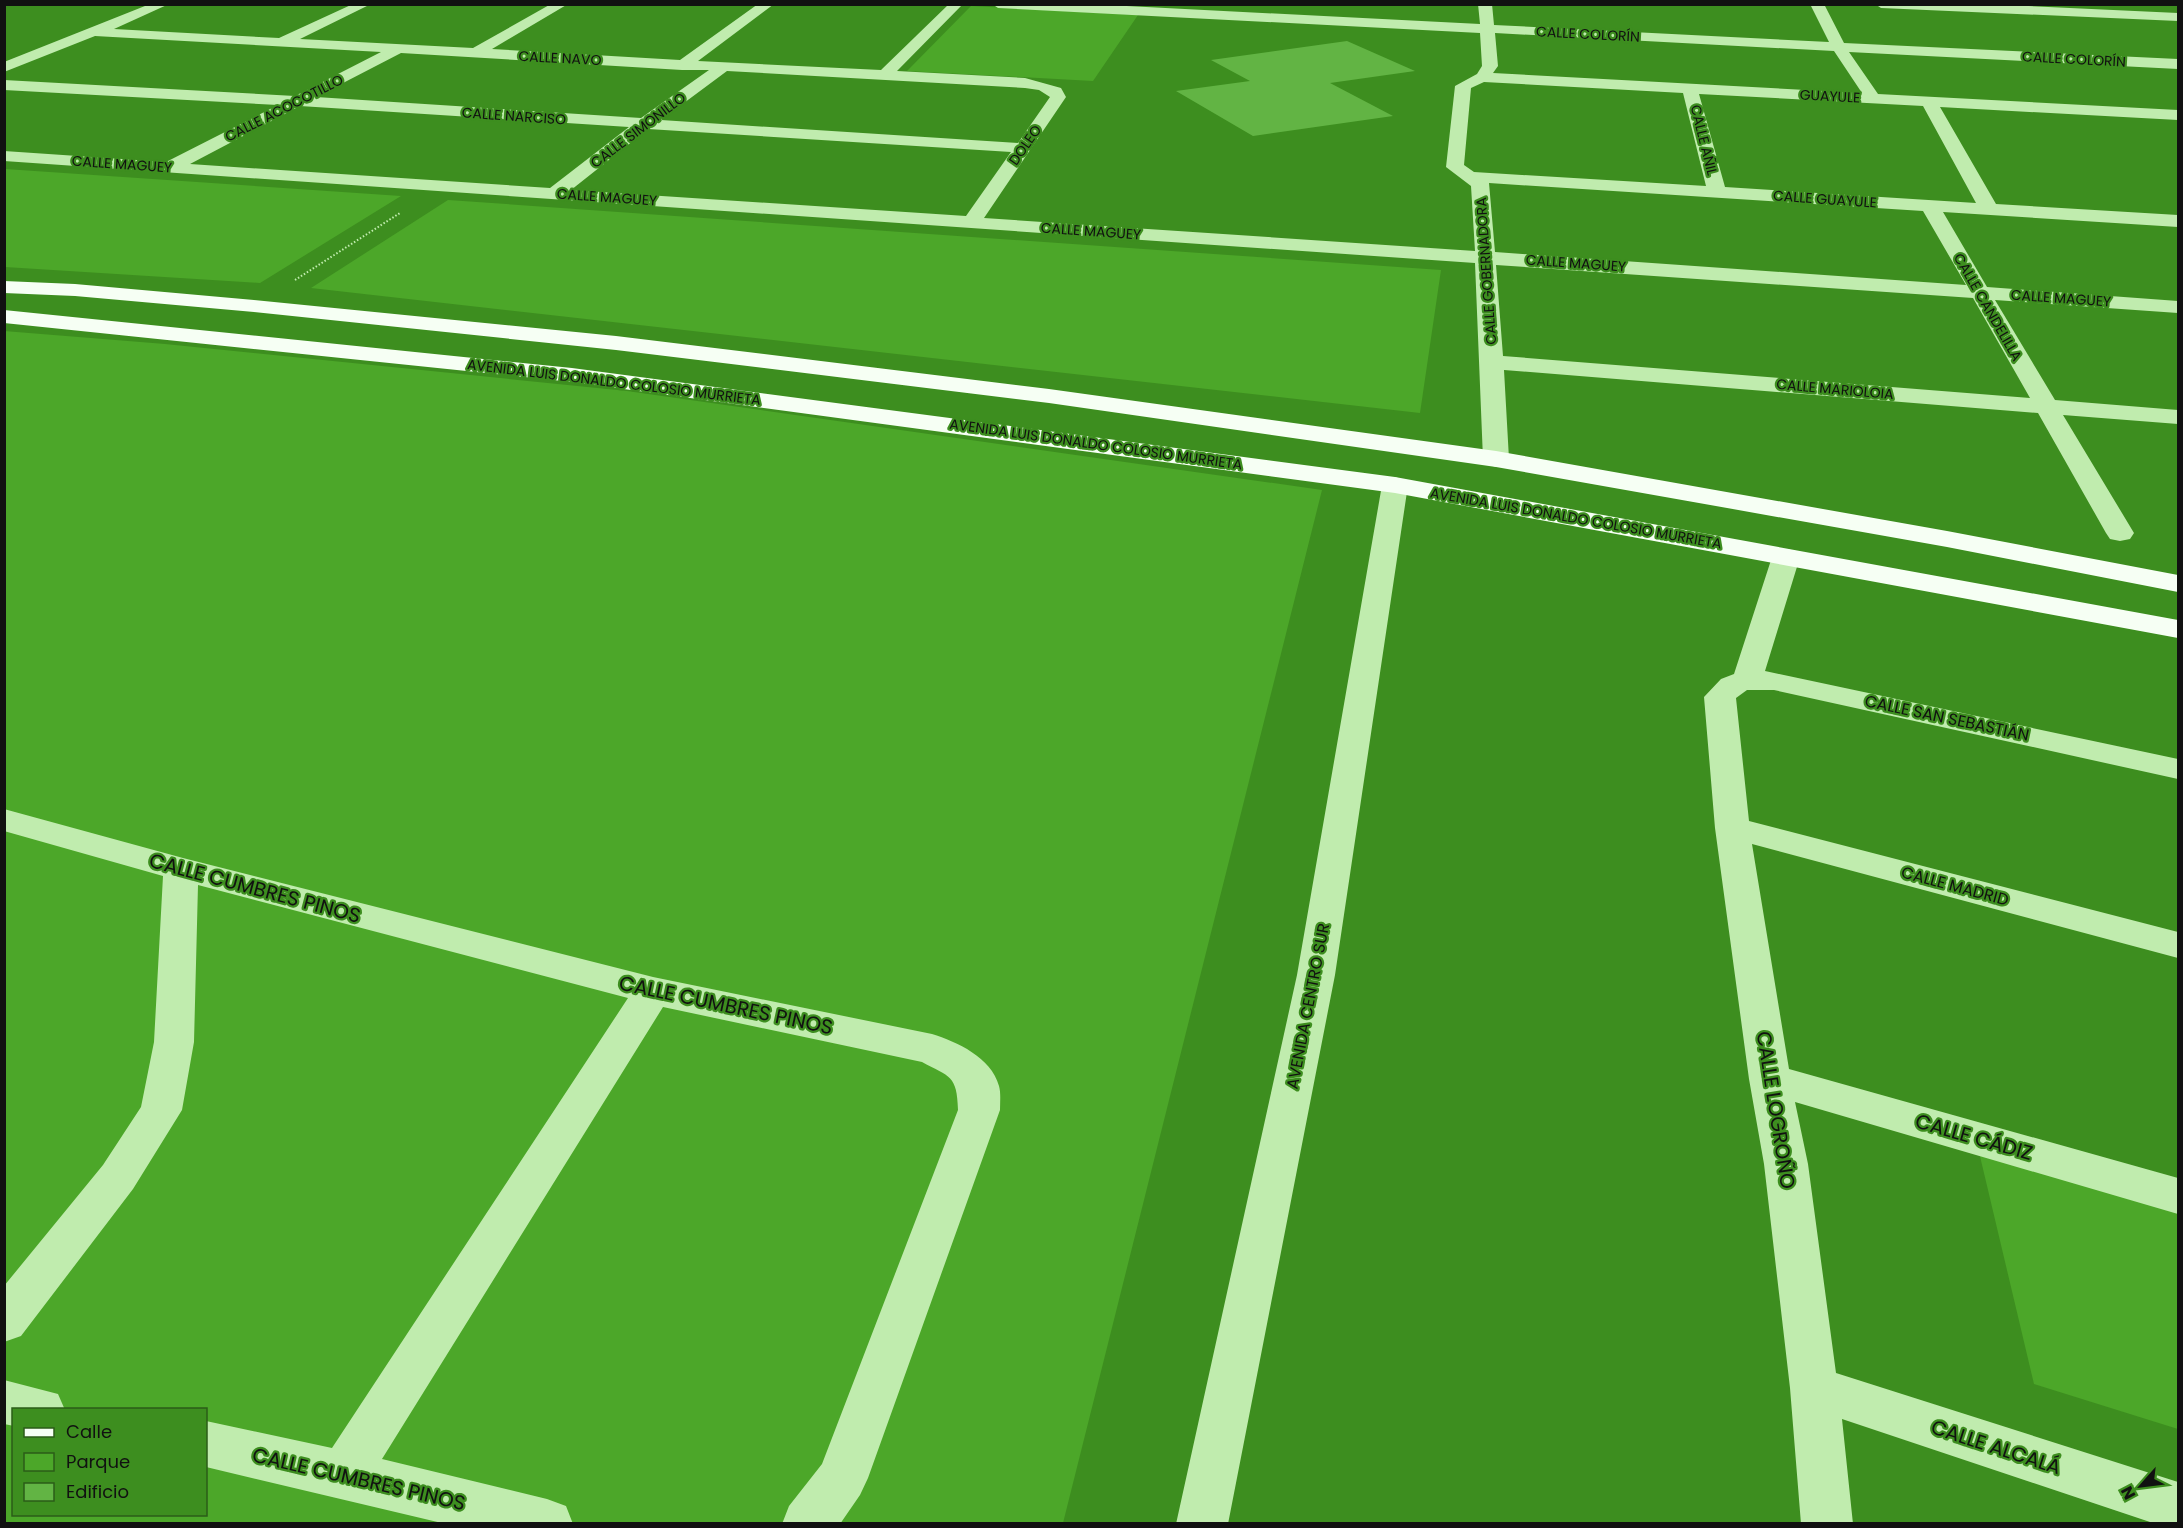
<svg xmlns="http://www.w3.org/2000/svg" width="2183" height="1528" viewBox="0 0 2183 1528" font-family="Poppins,sans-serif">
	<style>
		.green { fill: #4ca729; fill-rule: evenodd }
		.building { fill: #62b444 }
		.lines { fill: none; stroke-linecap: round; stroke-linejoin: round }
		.path { stroke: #c0ecae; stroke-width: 2; stroke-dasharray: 1.5 2; stroke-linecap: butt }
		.minor { fill: #c0ecae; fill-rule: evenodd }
		.major { fill: #f6fff4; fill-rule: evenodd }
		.labels { text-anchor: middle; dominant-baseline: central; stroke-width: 4.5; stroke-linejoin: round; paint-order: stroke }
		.far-street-label { font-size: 14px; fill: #111; stroke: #3d8e1f }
		.street-label { font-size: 16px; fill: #111; stroke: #3d8e1f }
		.near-street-label { font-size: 20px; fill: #111; stroke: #3d8e1f }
	</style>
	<rect width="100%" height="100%" fill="#3d8e1f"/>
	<path class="green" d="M971 6 1138 15 1093 81 907 71Z
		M4 169H5L401 196 260 283 5 267Z
		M448 200 1441 270 1420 413 311 288Z
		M4 331 165 344 627 391 1322 490 1063 1523H5ZM14 1410H206V1514H14Z
		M1979 1152 2178 1210V1429L2034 1384Z"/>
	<path class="building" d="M1347 41 1415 71 1330 83 1393 116 1253 136 1176 91 1250 81 1211 60Z"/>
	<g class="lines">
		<path class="path" d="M295 280 400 213"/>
		<path class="minor" d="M150 4H169L114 29 279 38 353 4H371L300 39 473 48 551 4H568L492 49 680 60 758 4H774L698 61 881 70 949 4H963L897 71 1025 78 1061 88 1066 97 984 218 1475 251 1471 186 1446 167 1455 86 1477 74 1482 66 1480 33 998 8 992 4H1088L1480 24 1478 4H1492L1494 25 1829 42 1810 4H1824L1844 43 2178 59V69L1849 52 1878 94 2178 110V120L1940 107 1996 204 2178 215V227L1943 212 1987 287 2178 301V313L1995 300 2055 400 2178 410V424L2063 415 2134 533 2130 539 2120 541 2110 539 2106 533 2038 413 1504 370 1509 459 1505 464 1496 467 1487 464 1483 459 1475 263 4 161V151L166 162 278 105 4 90V80L295 96 381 52 95 36 4 72V62ZM1495 33 1834 51 1862 93 1493 73 1498 66ZM401 53 682 70H709L641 118 316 97ZM727 71 1025 88 1039 90 1050 97 1018 143 661 120ZM1484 82 1683 93 1706 186 1474 172 1464 165 1471 88ZM1699 94 1923 106 1976 203 1725 187ZM300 106 629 127 550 188 190 164ZM648 129 1011 152 966 216 571 190ZM1489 183 1923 211 1966 285 1495 252ZM1496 265 1973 298 2030 398 1503 356Z
			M1875 4H1986L2178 13V21L1881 8Z
			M1395 477 1404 480 1408 485 1335 975 1228 1524H1176L1297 975 1382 485 1386 480Z
			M1786 549 1796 551 1800 557 1765 671 2178 759V779L1774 690H1747L1736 698 1749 821 2178 932V958L1752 844 1789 1069 2178 1178V1214L1795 1102 1808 1164 1836 1373 2178 1482V1524H2156L1842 1419 1853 1524H1801L1790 1388 1764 1164 1749 1079 1715 828 1704 697 1721 679 1734 674 1772 557 1776 551Z
			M4 809 183 858 653 977 932 1034C957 1042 991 1057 999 1086 1001 1093 1000 1102 1000 1110L868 1478 860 1495 840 1524H782L789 1506 822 1464 958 1110C957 1075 950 1077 922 1062L663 1007 382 1459 547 1499 566 1506 573 1524H446L206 1467V1421L332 1448 628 998 198 885 194 1042 182 1110 133 1189 21 1336 4 1342V1286L103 1165 141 1107 154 1042 163 876 4 831Z
			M4 1380 58 1394 65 1410H14V1426L4 1424Z"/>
		<path class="major" d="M4 281 75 284 254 300 616 336 1049 389 1496 451 1947 531 2178 575V592L1947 547 1496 467 1049 403 616 350 254 312 75 296 4 293Z
			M4 310 572 368 1395 477 2178 620V638L1395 493 572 382 4 323Z"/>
	</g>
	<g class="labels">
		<g class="far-street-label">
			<text transform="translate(1588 34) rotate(3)">CALLE COLORÍN</text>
			<text transform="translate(560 58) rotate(3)">CALLE NAVO</text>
			<text transform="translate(2074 59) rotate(3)">CALLE COLORÍN</text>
			<text transform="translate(1830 96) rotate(3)">GUAYULE</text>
			<text transform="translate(284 108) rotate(-27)">CALLE ACOCOTILLO</text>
			<text transform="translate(514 116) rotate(4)">CALLE NARCISO</text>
			<text transform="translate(638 130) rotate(-37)">CALLE SIMONILLO</text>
			<text transform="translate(1704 140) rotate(76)">CALLE AÑIL</text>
			<text transform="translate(1025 145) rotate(-55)">DOLEO</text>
			<text transform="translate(122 164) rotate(4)">CALLE MAGUEY</text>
			<text transform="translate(607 197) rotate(4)">CALLE MAGUEY</text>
			<text transform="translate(1825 199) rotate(4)">CALLE GUAYULE</text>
			<text transform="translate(1091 231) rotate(4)">CALLE MAGUEY</text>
			<text transform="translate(1576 263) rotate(4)">CALLE MAGUEY</text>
			<text transform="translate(1486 271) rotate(-94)">CALLE GOBERNADORA</text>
			<text transform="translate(2061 298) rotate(4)">CALLE MAGUEY</text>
			<text transform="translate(1988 307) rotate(60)">CALLE CANDELILLA</text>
			<text transform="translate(614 382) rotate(7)">AVENIDA LUIS DONALDO COLOSIO MURRIETA</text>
			<text transform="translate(1835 389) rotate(5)">CALLE MARIOLOIA</text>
			<text transform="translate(1096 444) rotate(8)">AVENIDA LUIS DONALDO COLOSIO MURRIETA</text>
			<text transform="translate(1576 518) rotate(10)">AVENIDA LUIS DONALDO COLOSIO MURRIETA</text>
		</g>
		<g class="street-label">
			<text transform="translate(1947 718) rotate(12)">CALLE SAN SEBASTIÁN</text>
			<text transform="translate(1955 886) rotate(15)">CALLE MADRID</text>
			<text transform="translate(1308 1006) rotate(-79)">AVENIDA CENTRO SUR</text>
		</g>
		<g class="near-street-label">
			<text transform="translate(255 888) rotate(15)">CALLE CUMBRES PINOS</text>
			<text transform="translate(726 1005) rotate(12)">CALLE CUMBRES PINOS</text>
			<text transform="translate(1776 1110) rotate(81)">CALLE LOGROÑO</text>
			<text transform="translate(1974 1137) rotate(16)">CALLE CÁDIZ</text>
			<text transform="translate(1996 1447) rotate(18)">CALLE ALCALÁ</text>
			<text transform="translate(359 1479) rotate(13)">CALLE CUMBRES PINOS</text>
		</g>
	</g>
	<rect width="2183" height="1528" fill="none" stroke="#111111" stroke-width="12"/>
	<rect x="12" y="1408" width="195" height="108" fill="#3d8e1f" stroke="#2b5c19" stroke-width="1.5"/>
	<rect x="24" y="1428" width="30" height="9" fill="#f6fff4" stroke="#2b5c19" stroke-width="1.5"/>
	<text x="66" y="1438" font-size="18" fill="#111111">Calle</text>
	<rect x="24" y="1453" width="30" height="18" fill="#4ca729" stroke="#2b5c19" stroke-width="1.5"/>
	<text x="66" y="1468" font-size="18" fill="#111111">Parque</text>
	<rect x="24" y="1483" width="30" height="18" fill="#62b444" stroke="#2b5c19" stroke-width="1.5"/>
	<text x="66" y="1498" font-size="18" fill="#111111">Edificio</text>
	<g transform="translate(2141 1486) rotate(242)" stroke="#3d8e1f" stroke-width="4.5" paint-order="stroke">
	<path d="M0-4.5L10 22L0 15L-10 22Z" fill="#111111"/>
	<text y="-9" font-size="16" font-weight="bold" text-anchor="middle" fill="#111111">N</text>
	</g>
</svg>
